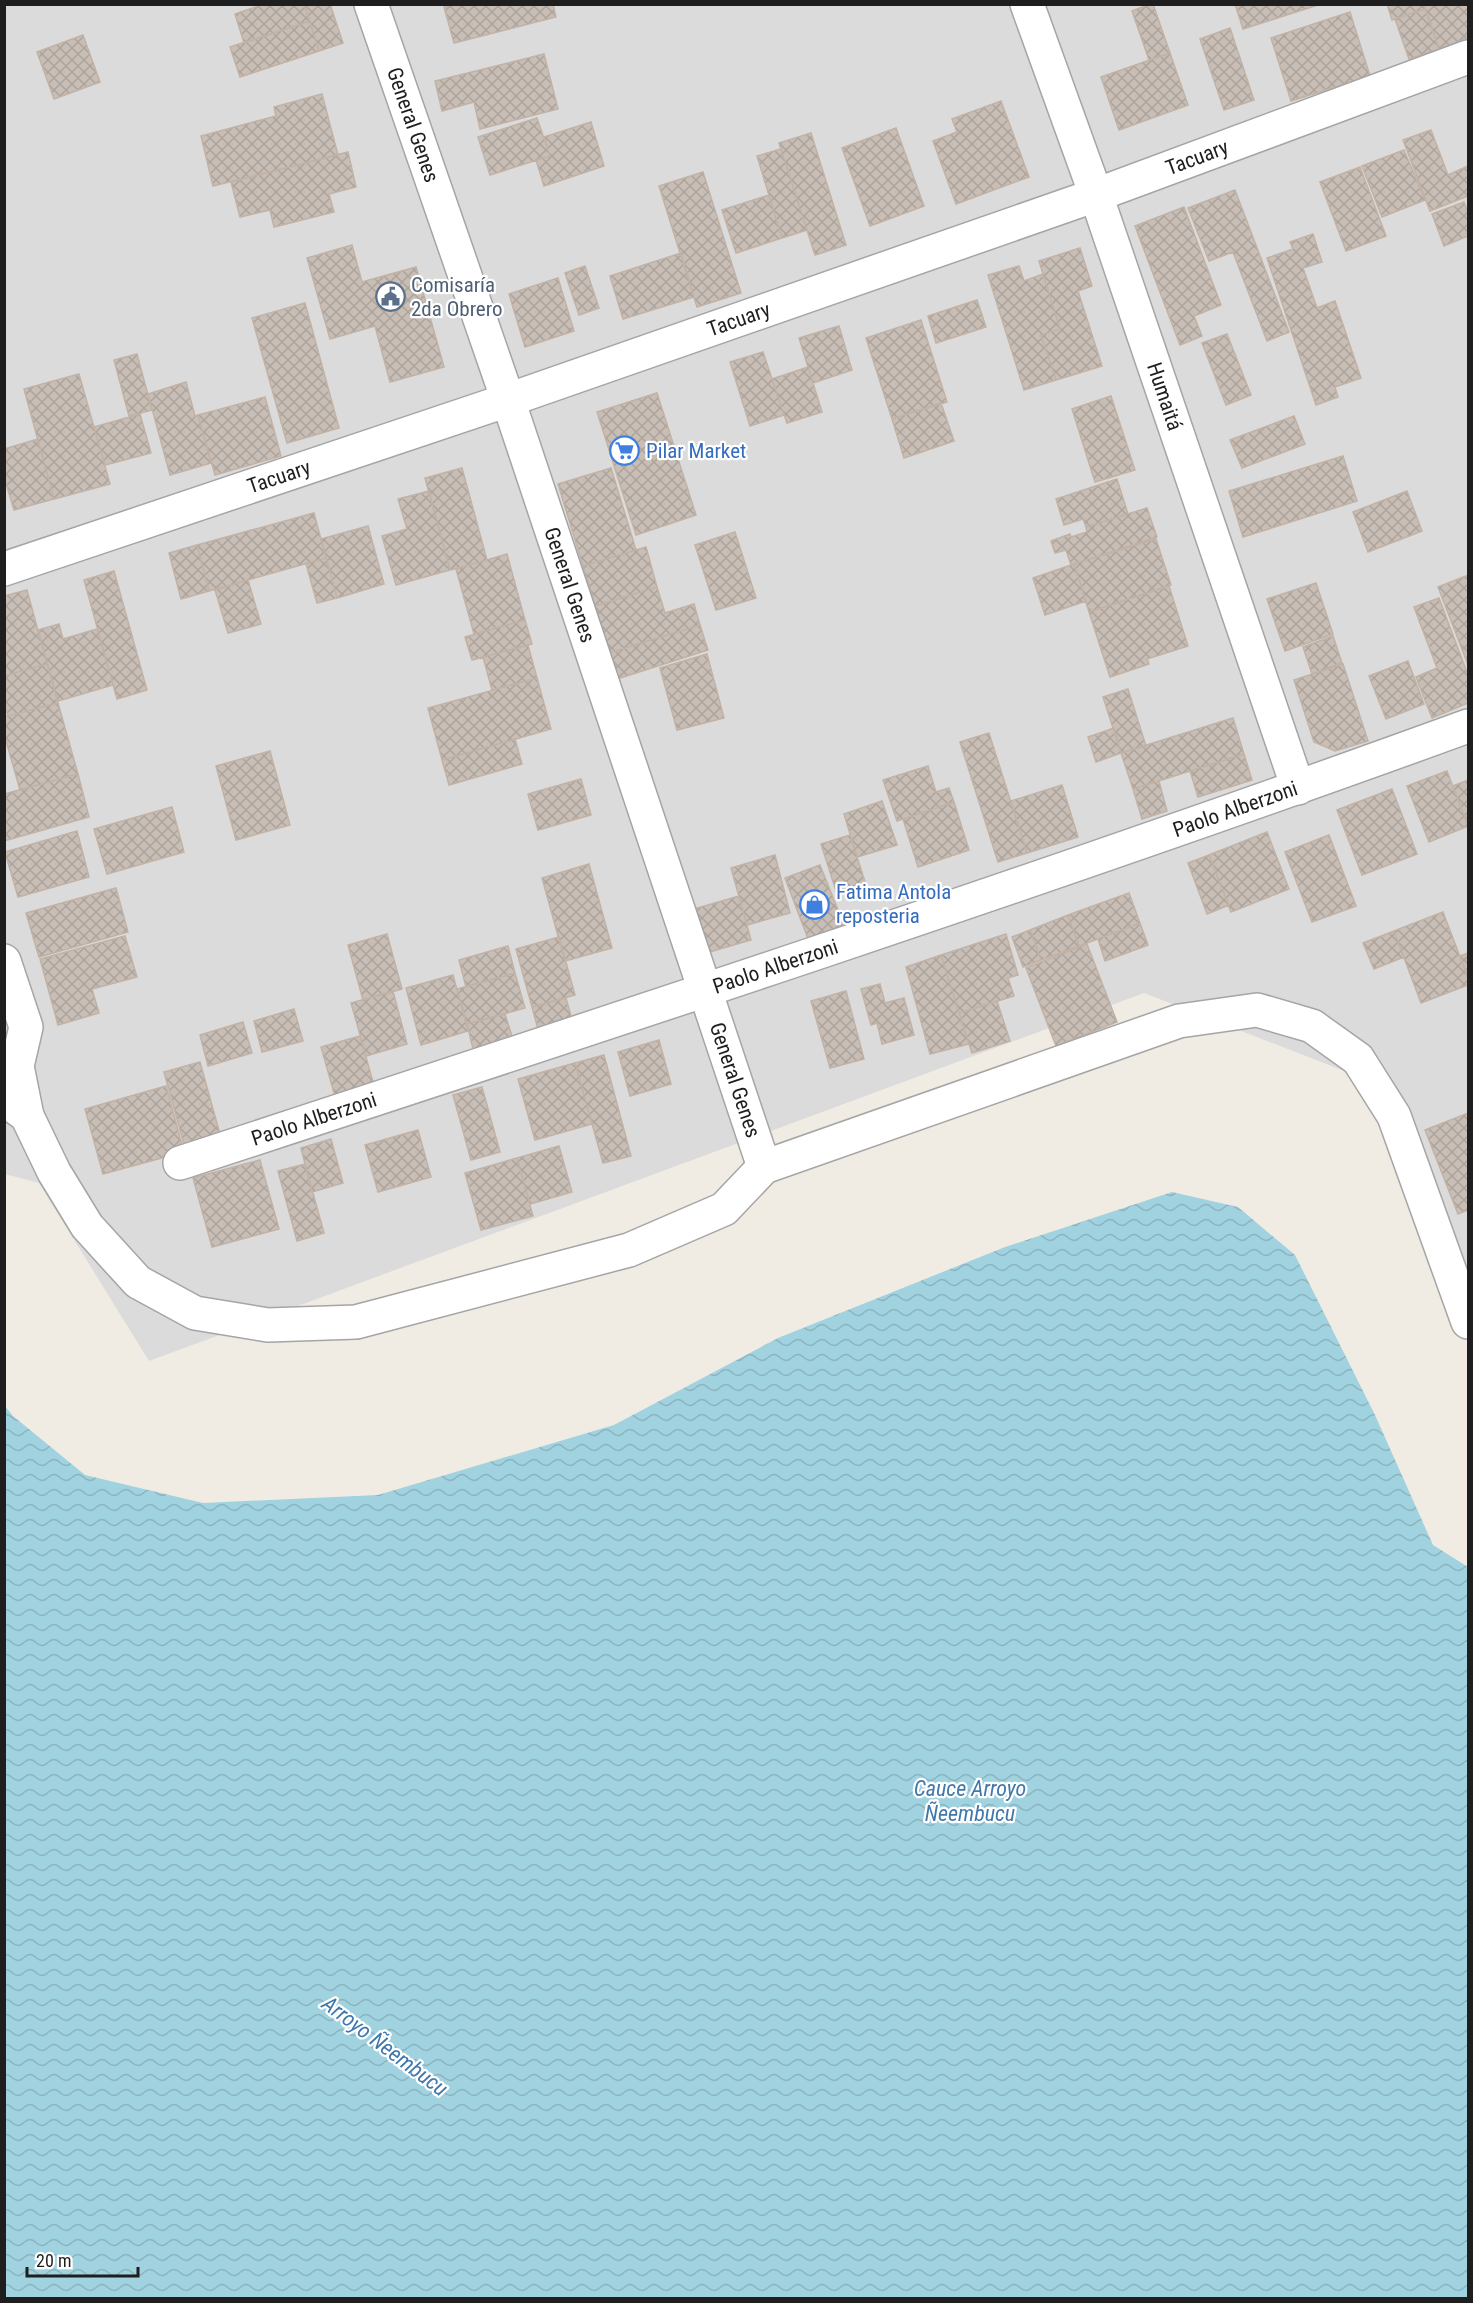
<svg xmlns="http://www.w3.org/2000/svg" width="1473" height="2303" viewBox="0 0 1473 2303" font-family="'Roboto Condensed',sans-serif">
	<style>
		.residential { fill: #dcdbdb }
		.water { fill: url(#water-waves) }
		.building { fill: url(#building-cross-hatch); stroke: #c2b2a5; stroke-width: 1.5 }
		.lines { fill: none; stroke-linecap: round; stroke-linejoin: round }
		.minor-casing { stroke: #a5a5a5; stroke-width: 36 }
		.minor { stroke: #fff; stroke-width: 33 }
		.labels { text-anchor: middle; dominant-baseline: central; stroke-width: 4.5; stroke-linejoin: round; paint-order: stroke }
		.street-label { font-size: 21px; fill: #1e1e1e; stroke: #fff }
		.service-label { font-size: 21px; fill: #4e5e75; stroke: #fff; text-anchor: start }
		.shop-label { font-size: 21px; fill: #366cbe; stroke: #fff; text-anchor: start }
		.water-label { font-size: 22px; font-style: italic; fill: #4178ac; stroke: #fff }
	</style>
	<defs>
		<pattern id="water-waves" width="16" height="10" patternUnits="userSpaceOnUse" patternTransform="scale(1.5)"><rect width="16" height="10" fill="#a1d2e0"/><path d="M0 5q4-4 8 0t8 0" fill="none" stroke="#8ab4c0"/></pattern>
		<pattern id="building-cross-hatch" width="8" height="8" patternUnits="userSpaceOnUse" patternTransform="scale(1.5)"><rect width="8" height="8" fill="#c8beb6"/><path d="M0 0l8 8M0 8l8-8" fill="none" stroke="#aba39c"/></pattern>
	</defs>
	<rect width="100%" height="100%" fill="#f0ece3"/>
	<path class="residential" d="M4 5H1468V1288L1357 1076 1144 993 149 1361 39 1183 5 1174Z"/>
	<path class="water" d="M1172 1192 1238 1207 1295 1255 1375 1415 1433 1545 1468 1567V2298H5V1406L13 1416 85 1475 203 1503 378 1495 614 1425 778 1338 1005 1247Z"/>
	<path class="building" d="M264 4H304L310 21 244 43 235 14Z
		M304 4H330L343 43 319 51Z
		M454 4H553L556 17 454 43 444 7Z
		M1150 4H1153L1170 53 1149 60 1132 11Z
		M1235 4H1321L1243 29Z
		M1387 4H1424L1425 9 1392 20Z
		M1424 4H1468V38L1439 49Z
		M1425 9 1439 49 1409 59 1395 19Z
		M1350 12 1370 76 1291 101 1271 38Z
		M310 21 319 51 240 77 230 47Z
		M1230 28 1254 100 1224 110 1200 39Z
		M83 35 100 82 54 99 37 52Z
		M1170 53 1188 105 1119 130 1101 77Z
		M544 54 558 109 480 129 474 102 442 111 435 81Z
		M322 94 338 155 213 186 201 136 276 116 274 107Z
		M1001 101 1029 177 956 204 933 141 957 132 952 119Z
		M537 118 550 156 490 175 478 137Z
		M591 122 604 166 544 186 536 160 550 156 544 137Z
		M896 128 924 206 870 226 842 148Z
		M1431 130 1448 175 1468 166V196L1430 211 1403 140Z
		M811 133 846 245 815 255 779 143Z
		M781 149 807 230 782 238 757 156Z
		M1404 150 1425 200 1382 217 1362 166Z
		M348 152 356 187 329 194 334 212 274 227 270 210 240 217 231 182Z
		M1360 167 1386 236 1346 251 1320 182Z
		M703 172 741 293 697 307 659 186Z
		M1235 190 1289 332 1267 341 1233 252 1209 261 1188 208Z
		M769 195 782 238 736 253 722 210Z
		M1464 202 1468 213V236L1444 246 1432 214Z
		M1184 207 1221 305 1194 316 1202 336 1180 345 1135 226Z
		M1313 234 1322 262 1303 268 1317 308 1335 301 1361 378 1335 387 1338 397 1316 405 1267 258 1293 249 1290 242Z
		M352 245 362 282 416 267 444 367 390 382 375 326 330 339 307 258Z
		M1080 248 1092 286 1078 291 1102 366 1056 380 1041 335 1060 329 1039 261Z
		M681 253 694 297 623 319 610 276Z
		M585 266 599 308 579 315 565 273Z
		M1019 266 1024 281 1043 274 1060 329 1041 335 1056 380 1024 390 988 275Z
		M558 278 574 331 525 347 509 294Z
		M977 300 986 327 936 343 928 316Z
		M305 303 339 428 287 443 252 318Z
		M921 320 947 402 892 419 866 338Z
		M839 326 852 370 813 383 799 338Z
		M1227 334 1251 395 1226 405 1202 343Z
		M763 352 784 415 750 426 730 362Z
		M137 354 152 410 129 416 114 360Z
		M808 367 822 412 787 423 772 379Z
		M79 374 110 484 54 499 24 389Z
		M186 382 195 416 198 415 211 463 170 475 148 394Z
		M657 393 696 515 636 535 597 412Z
		M1111 396 1135 470 1095 482 1072 409Z
		M265 397 281 456 215 475 198 415Z
		M941 403 954 441 904 458 892 419Z
		M140 414 151 453 105 465 94 427Z
		M1294 416 1305 444 1242 468 1230 440Z
		M38 439 54 499 14 510 4 477V449Z
		M1343 456 1357 501 1243 537 1229 491Z
		M462 468 487 560 450 570 425 478Z
		M611 468 636 550 583 566 558 484Z
		M1117 479 1128 514 1086 527 1083 519 1064 525 1056 499Z
		M429 491 450 570 396 585 382 536 407 529 398 499Z
		M1407 491 1422 531 1368 552 1353 512Z
		M1147 508 1157 537 1071 565 1066 550 1055 553 1051 541 1070 534 1071 537 1087 532 1086 527Z
		M314 513 326 558 209 591 197 545Z
		M368 526 384 584 337 598 321 539Z
		M735 532 756 598 716 610 695 545Z
		M1156 539 1171 585 1089 612 1074 564Z
		M197 545 209 591 181 599 169 553Z
		M646 547 657 587 595 606 583 566Z
		M507 554 525 620 474 634 456 569Z
		M326 558 337 598 317 603 306 564Z
		M1074 564 1086 601 1045 615 1033 578Z
		M114 571 147 690 117 699 84 580Z
		M1468 575V665L1438 587Z
		M248 580 261 624 228 633 215 590Z
		M1316 583 1333 634 1285 651 1267 599Z
		M1169 586 1188 646 1147 659 1149 664 1110 677 1089 612Z
		M657 587 665 613 694 604 700 625 609 653 595 606Z
		M27 590 47 664 4 676V596Z
		M1439 598 1468 675V703L1432 718 1416 677 1437 668 1414 607Z
		M525 620 532 644 472 660 465 637Z
		M59 624 63 639 97 629 113 685 58 701 38 630Z
		M700 625 708 650 617 679 609 653Z
		M1333 636 1342 663 1312 674 1303 647Z
		M528 645 537 678 492 690 483 657Z
		M707 654 724 718 677 730 660 668Z
		M1408 661 1424 704 1386 719 1369 676Z
		M47 664 58 703 8 716 4 704V676Z
		M1343 664 1368 741 1335 751 1314 742 1294 680Z
		M537 678 551 729 442 760 428 708Z
		M1128 689 1146 746 1121 753 1103 697Z
		M58 703 78 774 20 790 4 734V717Z
		M1233 718 1244 754 1133 789 1121 753Z
		M1114 728 1121 753 1096 762 1088 737Z
		M989 733 1027 853 998 862 960 742Z
		M515 739 522 764 449 785 442 760Z
		M270 751 290 825 236 840 216 766Z
		M1244 754 1252 780 1198 797 1190 771Z
		M928 766 936 792 949 788 954 802 897 821 883 780Z
		M1447 771 1468 826 1429 842 1407 786Z
		M78 774 89 817 4 841V794Z
		M581 779 591 815 538 830 528 794Z
		M1468 780V826L1453 786Z
		M1159 781 1167 811 1142 819 1133 789Z
		M1062 785 1078 837 1027 853 1011 801Z
		M1392 789 1417 854 1362 875 1337 810Z
		M882 801 897 845 857 857 844 814Z
		M954 802 969 850 918 867 903 819Z
		M172 807 184 852 107 874 94 829Z
		M77 831 89 877 18 897 5 852Z
		M1267 832 1289 889 1231 912 1209 855Z
		M850 835 866 885 837 894 821 844Z
		M1329 835 1356 906 1312 922 1285 852Z
		M775 855 790 913 747 925 731 868Z
		M1209 855 1229 905 1207 914 1188 863Z
		M589 864 612 948 565 961 542 878Z
		M820 865 846 930 810 944 785 878Z
		M116 888 128 932 39 957 26 913Z
		M1129 893 1140 923 1079 946 1068 915Z
		M739 896 751 940 706 953 694 909Z
		M1443 912 1468 978V985L1421 1003 1394 931Z
		M1068 915 1079 946 1041 960 1030 930Z
		M1140 923 1148 945 1105 961 1098 939Z
		M1030 930 1041 960 1023 967 1012 937Z
		M1394 931 1404 957 1374 969 1363 943Z
		M387 934 402 989 363 1000 348 945Z
		M1006 934 1018 975 1008 978 1014 996 959 1013 941 955Z
		M125 936 137 977 92 989 99 1013 58 1025 40 959Z
		M559 937 575 995 532 1007 516 949Z
		M1087 944 1117 1022 1056 1046 1026 968Z
		M508 946 515 973 466 987 459 960Z
		M1468 953V978L1460 956Z
		M941 955 969 1044 930 1054 906 967Z
		M515 973 525 1008 467 1024 457 989Z
		M453 975 468 1031 421 1045 406 988Z
		M880 984 885 1003 904 998 914 1035 882 1044 877 1023 871 1025 861 989Z
		M393 991 407 1044 366 1056 351 1003Z
		M846 991 864 1059 830 1068 811 1001Z
		M566 998 573 1023 539 1033 532 1007Z
		M997 1001 1010 1041 972 1053 959 1013Z
		M294 1009 303 1041 262 1052 254 1021Z
		M505 1014 515 1046 475 1057 467 1024Z
		M243 1022 252 1053 208 1066 200 1035Z
		M360 1036 377 1096 338 1107 321 1047Z
		M659 1040 671 1084 630 1096 618 1052Z
		M604 1055 631 1156 603 1163 575 1063Z
		M200 1062 223 1145 187 1155 164 1072Z
		M575 1063 592 1124 535 1140 518 1079Z
		M166 1086 184 1152 103 1174 85 1109Z
		M482 1087 500 1152 471 1160 453 1095Z
		M1468 1113V1210L1458 1214 1425 1130Z
		M418 1130 431 1177 378 1192 365 1145Z
		M331 1139 343 1183 312 1192 301 1148Z
		M559 1146 572 1192 530 1204 517 1158Z
		M517 1158 533 1216 481 1230 465 1173Z
		M260 1160 279 1229 212 1247 193 1178Z
		M305 1164 324 1233 297 1241 278 1171Z"/>
	<g class="lines">
		<defs>
			<g id="minor">
				<path id="s1" d="M371 4 508 400 764 1167"/>
				<path id="s2" d="M1027 4 1096 195 1298 788"/>
				<path id="s3" d="M4 569 508 400 1096 195 1468 57"/>
				<path d="M4 961 26 1027 17 1066 27 1116"/>
				<path d="M4 1099 27 1116 54 1172 87 1226 138 1282 195 1313 268 1325 356 1322 629 1250 724 1209 764 1167 1179 1021 1257 1010 1312 1026 1358 1059 1394 1116 1468 1322"/>
				<path id="s4" d="M180 1163C611 1022 1042 881 1468 726"/>
			</g>
		</defs>
		<use href="#minor" class="minor-casing"/>
		<use href="#minor" class="minor"/>
	</g>
	<defs>
		<symbol id="civic-ring" viewBox="-11 -11 22 22"><circle r="9.5" fill="#fff" stroke="#5c6f8a" stroke-width="1.5"/><path d="M-.6-6.5H3V-4.5H.6V-3L4-1V1h2V6H-6V1h2V-1L-.6-3ZM-1.2 2.5V6h2.4V2.5Z" fill="#5c6f8a"/></symbol>
		<symbol id="supermarket-ring" viewBox="-11 -11 22 22"><circle r="9.5" fill="#fff" stroke="#3f7fe0" stroke-width="1.5"/><path d="M-6-5.5h2.5l.6 2H6L4.5 2H-2.5L-4.4-4H-6ZM-1.5 3.2a1.3 1.3 0 1 0 .1 0ZM3 3.2a1.3 1.3 0 1 0 .1 0Z" fill="#3f7fe0"/></symbol>
		<symbol id="shop-ring" viewBox="-11 -11 22 22"><circle r="9.5" fill="#fff" stroke="#3f7fe0" stroke-width="1.5"/><path d="M-5-2.5h2.3a2.7 3.5 0 0 1 5.4 0H5L5.5 6h-11ZM-1.5-2.5h3a1.5 2.3 0 0 0-3 0Z" fill="#3f7fe0"/></symbol>
	</defs>
	<g fill-rule="evenodd">
		<use href="#civic-ring" x="374" y="280" width="33" height="33"/>
		<use href="#supermarket-ring" x="608" y="434" width="33" height="33"/>
		<use href="#shop-ring" x="798" y="888" width="33" height="33"/>
	</g>
	<g class="labels">
		<g class="street-label">
			<text stroke="none"><textPath href="#s1" startOffset="128">General Genes</textPath></text>
			<text stroke="none"><textPath href="#s3" startOffset="1262">Tacuary</textPath></text>
			<text stroke="none"><textPath href="#s3" startOffset="776">Tacuary</textPath></text>
			<text stroke="none"><textPath href="#s2" startOffset="416">Humaitá</textPath></text>
			<text stroke="none"><textPath href="#s3" startOffset="290">Tacuary</textPath></text>
			<text stroke="none"><textPath href="#s1" startOffset="614">General Genes</textPath></text>
			<text stroke="none"><textPath href="#s4" startOffset="1113">Paolo Alberzoni</textPath></text>
			<text stroke="none"><textPath href="#s4" startOffset="627">Paolo Alberzoni</textPath></text>
			<text stroke="none"><textPath href="#s1" startOffset="1136">General Genes</textPath></text>
			<text stroke="none"><textPath href="#s4" startOffset="141">Paolo Alberzoni</textPath></text>
		</g>
		<g class="service-label">
			<text x="411" y="285">Comisaría<tspan x="411" dy="24">2da Obrero</tspan></text>
		</g>
		<g class="shop-label">
			<text x="646" y="451">Pilar Market</text>
			<text x="836" y="892">Fatima Antola<tspan x="836" dy="24">reposteria</tspan></text>
		</g>
		<g class="water-label">
			<text x="970" y="1788">Cauce Arroyo<tspan x="970" dy="25">Ñeembucu</tspan></text>
			<text transform="translate(385 2046) rotate(37)">Arroyo Ñeembucu</text>
		</g>
	</g>
	<rect width="1473" height="2303" fill="none" stroke="#1e1e1e" stroke-width="12"/>
	<path d="M27 2267v9h111v-9" fill="none" stroke="#1e1e1e" stroke-width="3"/>
	<text x="36" y="2267" font-size="18" fill="#1e1e1e" stroke="#ffffff" stroke-width="4.5" paint-order="stroke">20 m</text>
</svg>
